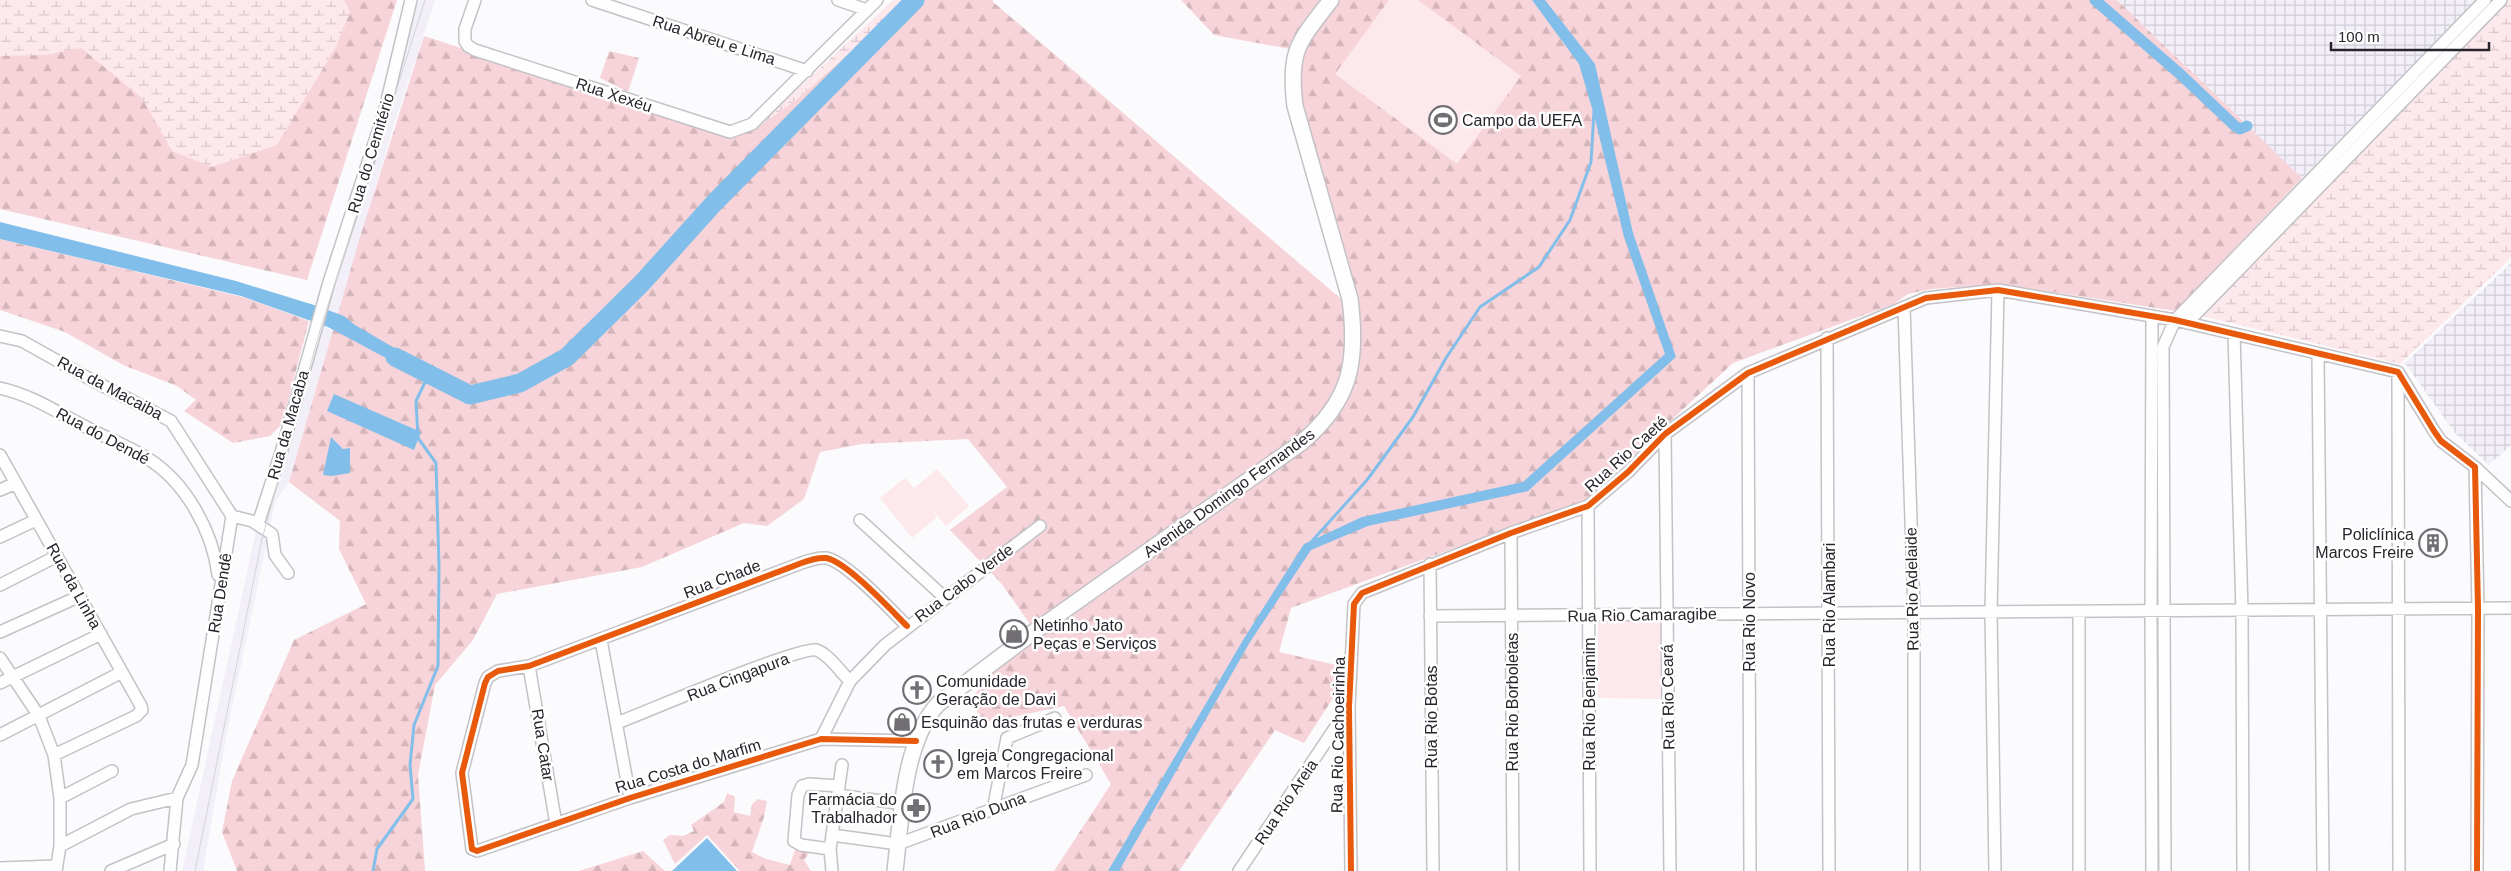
<svg xmlns="http://www.w3.org/2000/svg" width="2511" height="871" viewBox="0 0 2511 871" font-family="Arial,sans-serif">
	<style>
		.built { fill: #f3eff9 }
		.industrial { fill: url(#industrial-grid) }
		.forest { fill: url(#forest-firs) }
		.wetland { fill: url(#wetland-marsh) }
		.park { fill: #fde8ec }
		.water { fill: #82beea }
		.lines { fill: none; stroke-linecap: round; stroke-linejoin: round }
		.stream { stroke: #82beea; stroke-width: 3 }
		.canal { stroke: #82beea; stroke-width: 11 }
		.river { stroke: #82beea; stroke-width: 19 }
		.street-casing { stroke: #c3c2c6; stroke-width: 14 }
		.secondary-casing { stroke: #c3c2c6; stroke-width: 18 }
		.street { stroke: #fefeff; stroke-width: 11 }
		.secondary { stroke: #fefeff; stroke-width: 15 }
		.tram { stroke: #d3d3d3; stroke-width: 1 }
		.cycleway-casing { stroke: #fff; stroke-width: 9 }
		.cycleway { stroke: #e8590c; stroke-width: 6 }
		.labels { text-anchor: middle; dominant-baseline: central; stroke-width: 5; stroke-linejoin: round; paint-order: stroke }
		.street-label { font-size: 16px; fill: #27242b; stroke: #fff }
		.poi-label { font-size: 16px; fill: #27242b; stroke: #fff; text-anchor: start }
	</style>
	<defs>
		<pattern id="industrial-grid" width="8" height="8" patternUnits="userSpaceOnUse" patternTransform="scale(1.25)"><rect width="8" height="8" fill="#f3eff9"/><path d="M0 4h8M4 0v8" fill="none" stroke="#d0cdd6"/></pattern>
		<pattern id="forest-firs" width="22" height="20" patternUnits="userSpaceOnUse" patternTransform="scale(1.25)"><rect width="22" height="20" fill="#f7d4d9"/><path d="M5 1l3.5 6h-7zM16 11l3.5 6h-7z" fill="#d4b6ba"/></pattern>
		<pattern id="wetland-marsh" width="20" height="14" patternUnits="userSpaceOnUse" patternTransform="scale(1.25)"><rect width="20" height="14" fill="#fde8ec"/><path d="M1 5h8M5 5V1M11 12h8M15 12V8" fill="none" stroke="#d9c7cb"/></pattern>
	</defs>
	<rect width="100%" height="100%" fill="#fbfafc"/>
	<path class="built" d="M419 0H435L392 131 289 482 275 502 227 732 203 871H182L256 531Z"/>
	<path class="industrial" d="M2117 0H2476L2302 178Z
		M2511 263V445L2489 465 2455 433 2405 363Z"/>
	<path class="forest" d="M0 0H397L307 280 0 209Z
		M909 0H993V2L1340 298 1354 329 1295 106V50L1214 35 1181 0H2117L2302 178 2175 311 2001 284 1931 289 1908 294 1894 304 1733 363 1585 500 1291 608 1279 652 1336 665 1333 698 1304 743 1275 730 1179 871H1054L1111 784 1064 706 984 723 970 699 1020 643 1035 631 1001 583 950 530 1007 487 968 439 862 444 820 452 804 499 767 526 744 523 642 567 497 594 473 640 435 685 418 775 425 871H237L222 832 232 781 294 640 366 604 339 549 340 521 289 482 361 234 424 36 731 136 754 130 797 99Z
		M609 51 639 58 628 92 600 78Z
		M0 239 246 298 309 321 282 424 270 436 233 443 184 411 196 400 177 386 123 365 65 332 0 310Z
		M727 793 735 797 734 812 750 816 752 804 758 799 767 801 764 817 752 852 766 859 790 865 796 847 811 850 804 860 811 871H740L707 835 675 864 663 840 670 835 683 836 694 831 691 825 724 802Z
		M643 851 665 871H579Z"/>
	<path class="wetland" d="M0 0H344L350 12 336 47 277 145 212 167 172 151 142 98 81 48 45 55 0 56Z
		M893 0H908L797 99 754 130Z
		M2507 0H2511V258L2400 364 2202 316Z"/>
	<path class="park" d="M1389 0H1418L1521 76 1457 164 1335 74Z
		M937 469 969 506 946 526 929 506 937 517 912 538 880 498 905 478 914 488Z
		M1598 617 1665 618V699L1598 698Z"/>
	<path class="water" d="M1532 0H1545L1595 64 1633 233 1676 357 1528 491 1368 526 1311 550 1250 642 1119 871H1108L1243 640 1304 544 1362 517 1523 482 1665 354 1624 237 1594 115 1579 64Z
		M0 222 236 281 314 305 344 316 355 325 422 364 414 373 328 327 241 296 0 239Z
		M334 394 421 432 414 450 327 411Z
		M331 437 343 449 350 448V473L332 476 323 475Z
		M707 838 737 871H672Z"/>
	<g class="lines">
		<path class="stream" d="M1312 541 1367 480 1413 417 1446 358 1480 307 1539 267 1570 220 1591 162 1594 111
			M373 871 377 849 413 799 410 765 414 725 438 666 439 566 436 463 418 438 416 401 429 374"/>
		<path class="canal" d="M2095 0 2180 74 2235 126 2240 129 2247 126"/>
		<path class="river" d="M395 357 470 395 520 383 567 357 642 283 715 202 915 0"/>
		<defs>
			<path id="street" d="M475 0 465 29V41L468 46 475 50 730 132 752 124 877 0
				M592 0 807 71
				M838 0 867 10
				M1904 307 1914 612V871
				M2187 323 2501 0
				M2234 334 2242 610 2243 871
				M0 336 22 341 88 378 171 421 232 516
				M1827 338 1829 871
				M2318 354 2323 871
				M1748 373 1750 871
				M2398 374 2399 871
				M0 388C32 395 58 413 86 427 106 438 128 446 147 458 186 482 213 532 218 575
				M1665 434 1670 871
				M0 455 141 706 142 710 136 716 54 755
				M2475 467 2511 501
				M0 490 16 483
				M1588 506 1590 871
				M232 516 252 521 272 534 275 555 288 573
				M860 520 944 597
				M258 524 284 443 329 282 384 113 411 0
				M1511 533 1513 871
				M0 537 36 520
				M1430 564 1433 871
				M0 585 57 556
				M1430 616 2511 608
				M907 626C891 610 846 561 826 558 816 557 807 561 799 564L529 666 498 671 488 677 485 683 462 773 472 849 477 851 630 798 821 739 916 741
				M0 632 80 596
				M601 640 630 798
				M0 658 39 716 54 755 60 798V846L56 871
				M529 666 556 824
				M0 683 101 634
				M617 723C646 712 797 647 816 650 828 653 841 673 850 681
				M0 735 122 672
				M821 739 850 681 885 645 1040 526
				M839 786 842 765
				M838 795 904 804
				M60 798 112 771
				M993 810 1007 738 1055 718
				M832 835 898 844 1086 775
				M60 846 131 809 177 798
				M830 849 801 845 794 841 798 795 802 786 809 784 839 786 830 849 832 871
				M0 868 57 866
				M111 871 174 844
				M170 871 177 798 192 765 232 516
				M1239 871 1349 707
				M1351 871 1349 707 1354 604 1362 593 1511 533 1588 506 1628 472 1665 434 1748 373 1926 298 1998 290 2175 320 2398 372 2434 431 2441 441 2475 467 2478 608 2477 871
				M1995 871 1991 612 1998 290
				M2079 871V611
				M2152 871 2151 611 2152 318
				M2165 871 2163 347 2175 320 2485 0"/>
			<path id="secondary" d="M895 871C901 821 903 742 938 704L1028 636 1301 443C1351 401 1358 362 1350 299L1295 106C1288 49 1299 42 1331 0"/>
		</defs>
		<use href="#street" class="street-casing"/>
		<use href="#secondary" class="secondary-casing"/>
		<use href="#street" class="street"/>
		<use href="#secondary" class="secondary"/>
		<path class="tram" d="M195 871 262 539 321 327 425 0"/>
		<defs>
			<path id="cycleway" d="M907 626C891 610 846 561 826 558 816 557 807 561 799 564L529 666 498 671 488 677 485 683 462 773 472 849 477 851 630 798 821 739 916 741
				M1351 871 1349 707 1354 604 1362 593 1511 533 1588 506 1628 472 1665 434 1748 373 1926 298 1998 290 2175 320 2398 372 2434 431 2441 441 2475 467 2478 608 2477 871"/>
		</defs>
		<use href="#cycleway" class="cycleway-casing"/>
		<use href="#cycleway" class="cycleway"/>
	</g>
	<defs>
		<symbol id="stadium-ring" viewBox="-11 -11 22 22"><circle r="9.5" fill="#fff" stroke="#716f74" stroke-width="1.5"/><path d="M0-5a6.5 5 0 1 0 0 10a6.5 5 0 1 0 0-10ZM-3.5-1.8h7v3.6h-7Z" fill="#716f74"/></symbol>
		<symbol id="building-ring" viewBox="-11 -11 22 22"><circle r="9.5" fill="#fff" stroke="#716f74" stroke-width="1.5"/><path d="M-4-6H4V6H1V3H-1V6H-4ZM-2.5-4.3h1.7v1.8h-1.7ZM.8-4.3h1.7v1.8H.8ZM-2.5-1h1.7V.8h-1.7ZM.8-1h1.7V.8H.8Z" fill="#716f74"/></symbol>
		<symbol id="shop-ring" viewBox="-11 -11 22 22"><circle r="9.5" fill="#fff" stroke="#716f74" stroke-width="1.5"/><path d="M-5-2.5h2.3a2.7 3.5 0 0 1 5.4 0H5L5.5 6h-11ZM-1.5-2.5h3a1.5 2.3 0 0 0-3 0Z" fill="#716f74"/></symbol>
		<symbol id="church-ring" viewBox="-11 -11 22 22"><circle r="9.5" fill="#fff" stroke="#716f74" stroke-width="1.5"/><path d="M-1.2-6h2.4v3.5h3.3v2.4h-3.3V6h-2.4V-.1h-3.3v-2.4h3.3Z" fill="#716f74"/></symbol>
		<symbol id="pharmacy-ring" viewBox="-11 -11 22 22"><circle r="9.5" fill="#fff" stroke="#716f74" stroke-width="1.5"/><path d="M-2-6h4v4h4v4h-4v4h-4v-4h-4v-4h4Z" fill="#716f74"/></symbol>
	</defs>
	<g fill-rule="evenodd">
		<use href="#stadium-ring" x="1427" y="104" width="32" height="32"/>
		<use href="#building-ring" x="2417" y="527" width="32" height="32"/>
		<use href="#shop-ring" x="998" y="618" width="32" height="32"/>
		<use href="#church-ring" x="901" y="674" width="32" height="32"/>
		<use href="#shop-ring" x="886" y="706" width="32" height="32"/>
		<use href="#church-ring" x="922" y="748" width="32" height="32"/>
		<use href="#pharmacy-ring" x="900" y="792" width="32" height="32"/>
	</g>
	<g class="labels">
		<g class="street-label">
			<text transform="translate(714 40) rotate(18)">Rua Abreu e Lima</text>
			<text transform="translate(614 95) rotate(18)">Rua Xexéu</text>
			<text transform="translate(371 153) rotate(-73)">Rua do Cemitério</text>
			<text transform="translate(110 388) rotate(28)">Rua da Macaiba</text>
			<text transform="translate(288 425) rotate(-74)">Rua da Macaba</text>
			<text transform="translate(103 436) rotate(28)">Rua do Dendé</text>
			<text transform="translate(1626 454) rotate(-42)">Rua Rio Caeté</text>
			<text transform="translate(1229 493) rotate(-36)">Avenida Domingo Fernandes</text>
			<text transform="translate(722 579) rotate(-21)">Rua Chade</text>
			<text transform="translate(964 583) rotate(-37)">Rua Cabo Verde</text>
			<text transform="translate(74 586) rotate(61)">Rua da Linha</text>
			<text transform="translate(1912 589) rotate(-91)">Rua Rio Adelaide</text>
			<text transform="translate(220 593) rotate(-81)">Rua Dendê</text>
			<text transform="translate(1829 605) rotate(-90)">Rua Rio Alambari</text>
			<text transform="translate(1642 615) rotate(-1)">Rua Rio Camaragibe</text>
			<text transform="translate(1749 622) rotate(-90)">Rua Rio Novo</text>
			<text transform="translate(738 677) rotate(-21)">Rua Cingapura</text>
			<text transform="translate(1668 697) rotate(-91)">Rua Rio Ceará</text>
			<text transform="translate(1512 702) rotate(-90)">Rua Rio Borboletas</text>
			<text transform="translate(1589 704) rotate(-90)">Rua Rio Benjamim</text>
			<text transform="translate(1431 717) rotate(-90)">Rua Rio Botas</text>
			<text transform="translate(1338 735) rotate(-89)">Rua Rio Cachoeirinha</text>
			<text transform="translate(543 745) rotate(81)">Rua Catar</text>
			<text transform="translate(688 766) rotate(-17)">Rua Costa do Marfim</text>
			<text transform="translate(1286 802) rotate(-56)">Rua Rio Areia</text>
			<text transform="translate(978 815) rotate(-21)">Rua Rio Duna</text>
		</g>
		<g class="poi-label">
			<text x="1462" y="120">Campo da UEFA</text>
			<text x="2414" y="534" text-anchor="end">Policlínica<tspan x="2414" dy="18">Marcos Freire</tspan></text>
			<text x="1033" y="625">Netinho Jato<tspan x="1033" dy="18">Peças e Serviços</tspan></text>
			<text x="936" y="681">Comunidade<tspan x="936" dy="18">Geração de Davi</tspan></text>
			<text x="921" y="722">Esquinão das frutas e verduras</text>
			<text x="957" y="755">Igreja Congregacional<tspan x="957" dy="18">em Marcos Freire</tspan></text>
			<text x="897" y="799" text-anchor="end">Farmácia do<tspan x="897" dy="18">Trabalhador</tspan></text>
		</g>
	</g>
	<path d="M2331 42v8h158v-8" fill="none" stroke="#27242b" stroke-width="2.5"/>
	<text x="2338" y="42" font-size="15" fill="#27242b" stroke="#ffffff" stroke-width="4" paint-order="stroke">100 m</text>
</svg>
